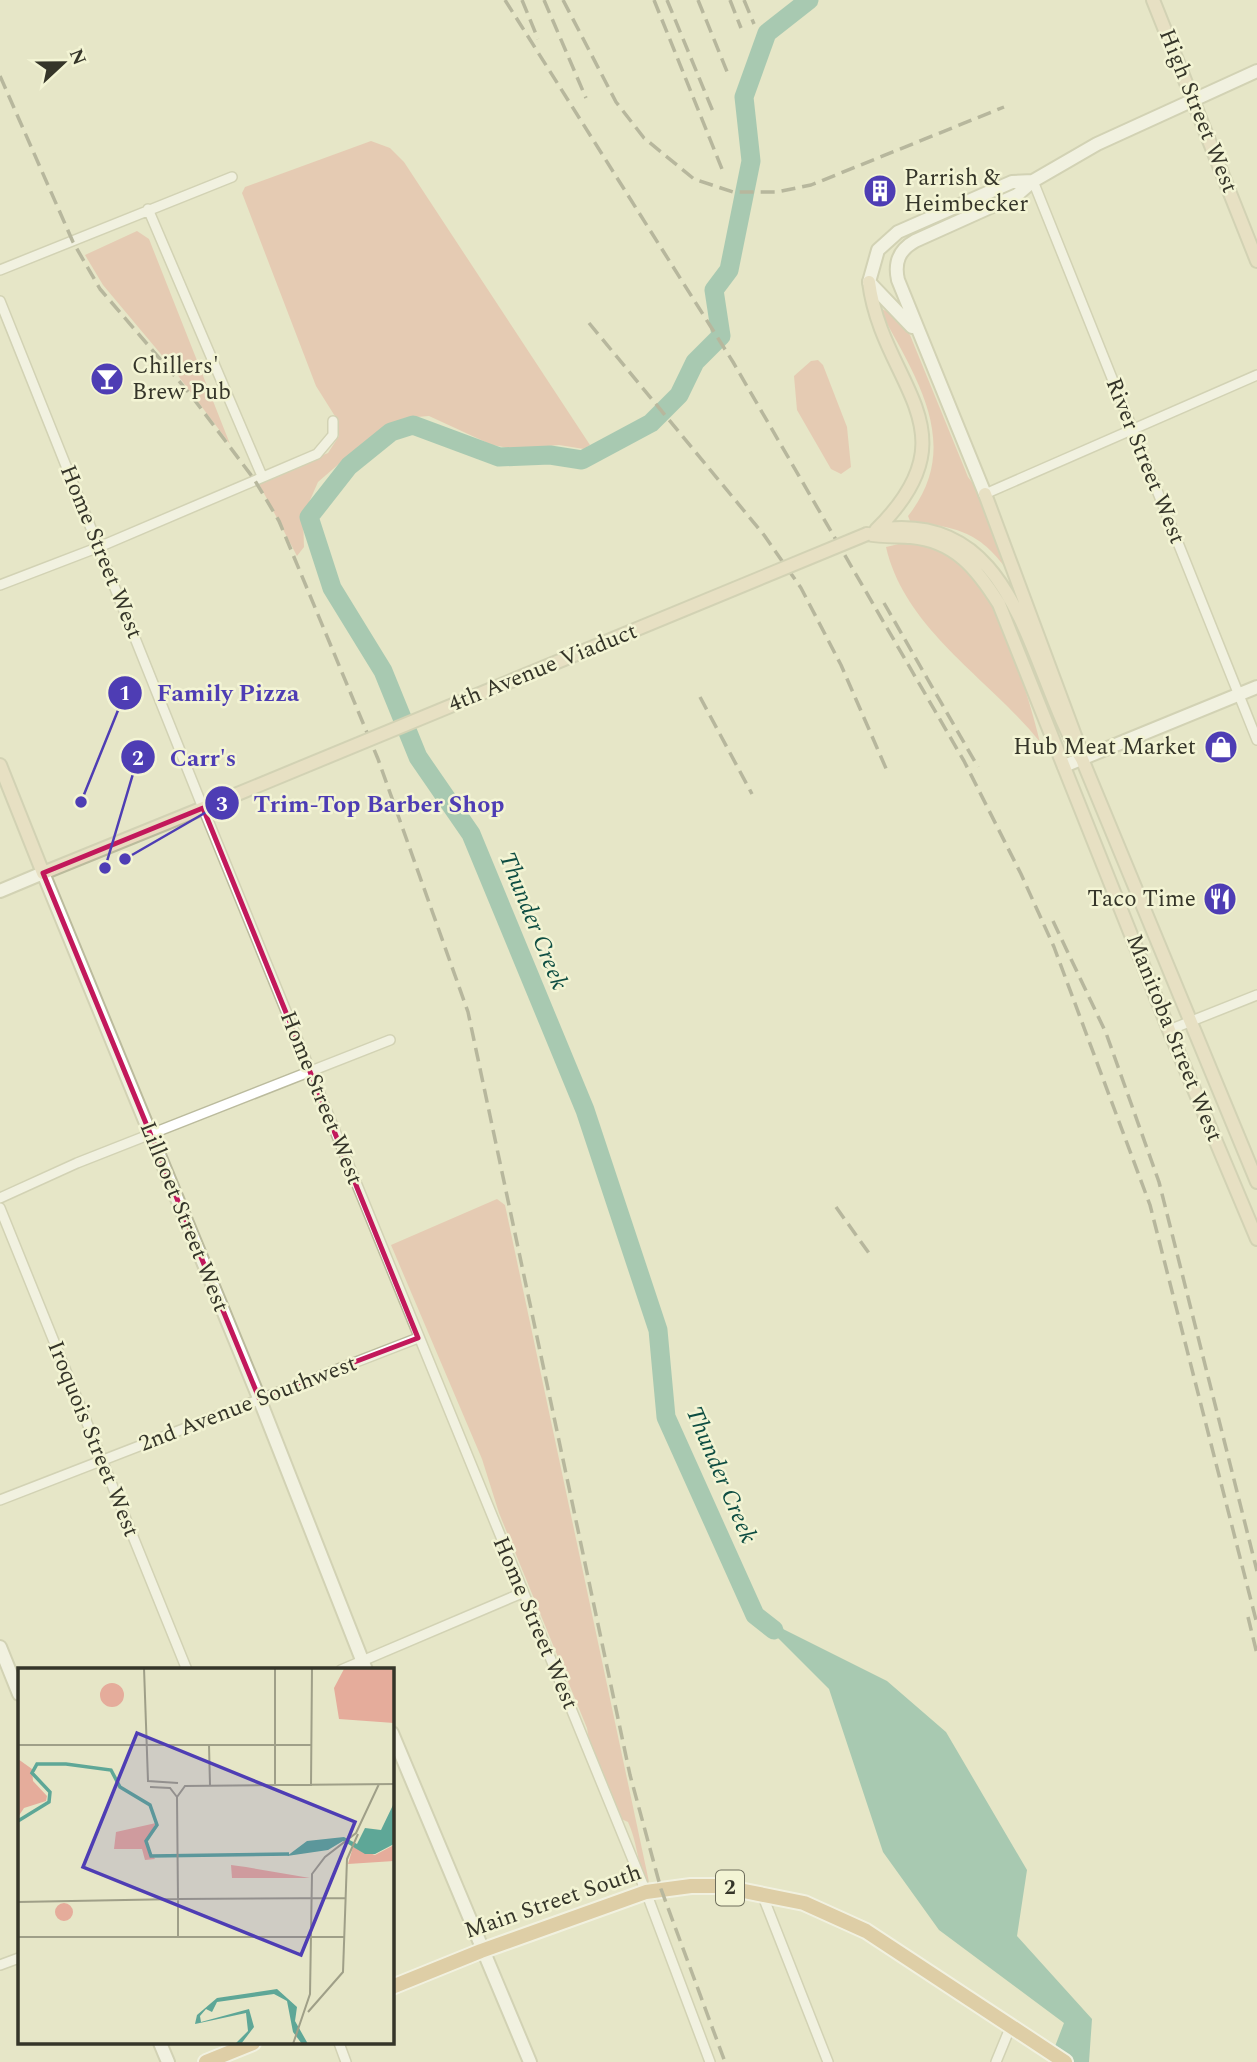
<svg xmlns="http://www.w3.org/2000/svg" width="1257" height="2062" viewBox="0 0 1257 2062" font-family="Spectral,serif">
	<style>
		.green { fill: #e5ac9b }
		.water { fill: #5ea797 }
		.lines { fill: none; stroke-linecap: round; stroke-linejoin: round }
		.river { stroke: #5ea797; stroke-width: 19 }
		.minor-casing { stroke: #bbbb9d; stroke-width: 12 }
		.tertiary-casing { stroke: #bbbb9d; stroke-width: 16 }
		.secondary-casing { stroke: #bbbb9d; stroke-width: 16 }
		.primary-casing { stroke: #fff; stroke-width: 18 }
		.minor { stroke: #fff; stroke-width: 9 }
		.tertiary { stroke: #fff; stroke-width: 12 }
		.secondary { stroke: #e9d9bf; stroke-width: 12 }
		.primary { stroke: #d4b27f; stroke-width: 14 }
		.rail { stroke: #7f7f6b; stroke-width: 3.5; stroke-dasharray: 14 7; stroke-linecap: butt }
		.secondary-bridge-casing { stroke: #bbbb9d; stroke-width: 16; stroke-linecap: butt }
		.secondary-bridge { stroke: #e9d9bf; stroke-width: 12 }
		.marked { fill: none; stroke: #c2185b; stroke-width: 5; stroke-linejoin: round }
		.labels { text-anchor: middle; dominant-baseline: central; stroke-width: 5; stroke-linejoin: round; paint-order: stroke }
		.shield { fill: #f3f4d4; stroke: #6e6e5c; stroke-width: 2 }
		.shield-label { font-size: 21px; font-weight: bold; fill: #353529 }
		.street-label { font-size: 23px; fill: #353529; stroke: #f3f4d4 }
		.poi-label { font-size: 23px; fill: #353529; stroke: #f3f4d4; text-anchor: start }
		.water-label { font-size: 24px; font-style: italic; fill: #0d4d42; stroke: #f3f4d4 }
		.inset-river { fill: none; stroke: #5ea797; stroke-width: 3.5 }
		.inset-road { fill: none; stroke: #9f9f88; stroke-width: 2 }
		.view { fill: #4e3db4; fill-opacity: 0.15; stroke: #4e3db4; stroke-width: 3.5 }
		.inset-edge { fill: none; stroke: #353529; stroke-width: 3.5 }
		.leader { fill: none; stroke: #4e3db4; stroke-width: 2.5 }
		.callout-dot { fill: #4e3db4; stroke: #f3f4d4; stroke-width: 2.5 }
		.mark-label { font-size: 21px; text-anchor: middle; font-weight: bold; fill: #fff }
		.callout-label { font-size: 24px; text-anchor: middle; font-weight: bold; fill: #4e3db4; stroke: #f3f4d4; stroke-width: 5; stroke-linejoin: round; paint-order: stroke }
	</style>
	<rect width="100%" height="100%" fill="#e6e6c7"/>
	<path class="green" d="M371 141 390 148 404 162 590 445 584 449 559 445 514 449 492 445 429 416 404 418 363 443 318 482 303 516 304 547 297 556 258 482 328 453 339 436 338 421 316 386 242 193 245 187Z
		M137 231 149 239 230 444 170 365 103 285 85 255Z
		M878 307 888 312 910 335 968 477 984 498 1017 583C983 535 969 529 910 521L908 516C965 444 914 375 878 307Z
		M818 360 823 365 847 427 851 467 841 474 831 469 797 410 794 376 811 361Z
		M903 543C922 543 943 547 959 559 996 586 1029 697 1040 742 990 679 905 630 886 547Z
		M497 1199 505 1205 649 1882 645 1880C637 1861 637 1841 628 1822L619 1818 590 1746 587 1728 499 1513 482 1459 391 1245Z"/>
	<path class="water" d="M755 1615 887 1681 946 1732 1027 1870 1017 1936 1092 2019 1089 2062H1049L1064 2023 939 1930 883 1852 829 1689Z"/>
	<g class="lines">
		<path class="river" d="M774 1630 755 1615 666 1417 658 1330 585 1110 471 834 418 757 383 671 332 588 309 517 349 466 391 432 413 425 499 457 550 455 582 460 651 423 679 395 695 362 721 336 714 290 729 270 751 161 744 97 767 33 809 0"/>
		<defs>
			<path id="minor" d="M1033 181 1257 740
				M148 209 262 476
				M0 270 232 177
				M0 301 203 808 646 1892 710 2062
				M985 494 1257 375
				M0 585 99 547 317 454 333 435V421
				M1169 1030 1257 995
				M0 1198 77 1163 390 1040
				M0 1208 187 1670
				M0 1500 418 1338
				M341 1670 522 1593
				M762 1894 828 2062
				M0 1965 19 1958
				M339 2043 346 2062
				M996 2062 1010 2028"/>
			<path id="tertiary" d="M912 327 869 282 878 250 898 232 1012 182 1033 181
				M985 494 898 280C894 262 899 250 915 241L1017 195 1033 181 1097 144 1257 71
				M1064 766 1257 687
				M0 891 43 873 259 1398 366 1670
				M0 1647 19 1694
				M392 1733 530 2062
				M160 2043 168 2062"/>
			<path id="secondary" d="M1153 0 1257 261
				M869 282C882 385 978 430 876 530
				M985 494 1080 749
				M877 530C1019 508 1027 669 1082 759L1257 1182
				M867 534C882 537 896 536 911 537 955 541 977 569 999 604L1169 1030 1257 1239
				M0 765 43 873 218 802"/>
			<path id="primary" d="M392 1987 481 1951 646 1892 691 1886H719L804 1903 866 1931 1065 2062
				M206 2062 253 2043"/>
		</defs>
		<use href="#minor" class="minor-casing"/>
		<use href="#tertiary" class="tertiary-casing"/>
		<use href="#secondary" class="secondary-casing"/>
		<use href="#primary" class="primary-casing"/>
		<use href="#minor" class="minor"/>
		<use href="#tertiary" class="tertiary"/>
		<use href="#secondary" class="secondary"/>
		<use href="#primary" class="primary"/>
		<path class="rail" d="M505 0 733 362 964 761 1021 874 1054 947 1150 1205 1257 1624
			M522 0 538 39
			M544 0 586 98
			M563 0 616 102 644 138 694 179 733 192H777L811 185 1004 107
			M654 0 722 169
			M667 0 714 114
			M698 0 728 74
			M730 0 741 28
			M744 0 754 24
			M0 76 73 242 100 289 190 394 254 479 279 521 378 759 468 1012 630 1775 661 1889 725 2062
			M589 323 764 535 801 588 841 665 888 773
			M884 603 978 767
			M700 697 752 794
			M1053 921 1106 1033 1159 1182 1257 1571
			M836 1207 871 1256
			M1248 1617 1257 1654"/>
		<defs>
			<path id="secondary-bridge" d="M218 802 867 534"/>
		</defs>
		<use href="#secondary-bridge" class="secondary-bridge-casing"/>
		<use href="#secondary-bridge" class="secondary-bridge"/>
	</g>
	<path d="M0 0H1257V2062H0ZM203 808 418 1338 259 1398 43 873Z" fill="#e6e6c7" fill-opacity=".55" fill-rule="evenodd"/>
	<path class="marked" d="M203 808 418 1338 259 1398 43 873Z"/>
	<defs>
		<symbol id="building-disc" viewBox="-11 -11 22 22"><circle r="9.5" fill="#4e3db4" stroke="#f3f4d4"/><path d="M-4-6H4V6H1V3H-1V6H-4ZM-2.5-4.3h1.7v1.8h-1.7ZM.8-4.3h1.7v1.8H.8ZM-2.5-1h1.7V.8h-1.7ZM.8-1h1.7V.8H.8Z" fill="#fff"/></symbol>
		<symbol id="bar-disc" viewBox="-11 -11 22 22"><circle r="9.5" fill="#4e3db4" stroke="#f3f4d4"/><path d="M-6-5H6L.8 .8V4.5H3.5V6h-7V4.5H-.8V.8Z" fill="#fff"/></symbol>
		<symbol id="shop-disc" viewBox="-11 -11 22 22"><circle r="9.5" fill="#4e3db4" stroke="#f3f4d4"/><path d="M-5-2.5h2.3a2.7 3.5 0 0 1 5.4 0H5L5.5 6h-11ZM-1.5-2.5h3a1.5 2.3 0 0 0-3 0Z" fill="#fff"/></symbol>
		<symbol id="restaurant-disc" viewBox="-11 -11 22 22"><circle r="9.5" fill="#4e3db4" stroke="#f3f4d4"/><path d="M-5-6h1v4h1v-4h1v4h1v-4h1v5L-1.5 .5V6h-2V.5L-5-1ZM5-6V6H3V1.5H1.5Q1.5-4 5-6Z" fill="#fff"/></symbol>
	</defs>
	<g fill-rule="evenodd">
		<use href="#building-disc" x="861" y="172" width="38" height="38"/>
		<use href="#bar-disc" x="88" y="360" width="38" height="38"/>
		<use href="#shop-disc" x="1202" y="728" width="38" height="38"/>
		<use href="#restaurant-disc" x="1201" y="880" width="38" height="38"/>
	</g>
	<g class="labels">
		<rect class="shield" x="716" y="1870.5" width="28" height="35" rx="5"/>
		<g class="shield-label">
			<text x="730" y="1888">2</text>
		</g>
		<g class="street-label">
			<text transform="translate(1198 111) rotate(68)">High Street West</text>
			<text transform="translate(1145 461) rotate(68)">River Street West</text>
			<text transform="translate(101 552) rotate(68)">Home Street West</text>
			<text transform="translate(543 668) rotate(-22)">4th Avenue Viaduct</text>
			<text transform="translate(1174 1038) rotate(68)">Manitoba Street West</text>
			<text transform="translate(321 1098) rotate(68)">Home Street West</text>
			<text transform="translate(184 1217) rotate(68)">Lillooet Street West</text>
			<text transform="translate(248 1404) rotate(-21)">2nd Avenue Southwest</text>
			<text transform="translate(93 1439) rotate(68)">Iroquois Street West</text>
			<text transform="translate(535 1623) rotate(67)">Home Street West</text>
			<text transform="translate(553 1902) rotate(-19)">Main Street South</text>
		</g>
		<g class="poi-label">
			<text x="904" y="178">Parrish &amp;<tspan x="904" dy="26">Heimbecker</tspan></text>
			<text x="132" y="366">Chillers'<tspan x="132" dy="26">Brew Pub</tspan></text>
			<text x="1196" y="747" text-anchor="end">Hub Meat Market</text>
			<text x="1196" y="899" text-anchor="end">Taco Time</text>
		</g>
		<g class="water-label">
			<text transform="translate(533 921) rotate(68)">Thunder Creek</text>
			<text transform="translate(721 1475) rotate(67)">Thunder Creek</text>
		</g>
	</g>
	<g transform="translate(18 1668)">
		<rect width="376" height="376" fill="#e6e6c7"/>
		<path d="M326 1H376V55L321 51 316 20ZM82 27a12 12 0 1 1 24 0a12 12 0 1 1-24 0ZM0 91 14 101 15 113 29 128 28 133 6 140 0 149ZM138 155 127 174 137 191 127 192 124 181H96L98 164ZM376 177V193L330 196 335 179 357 187ZM213 197 228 199 292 210H214ZM37 244a9 9 0 1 1 18 0a9 9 0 1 1-18 0Z" fill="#e5ac9b"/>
		<path d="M376 135V176L357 186H347L325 173 310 182 269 188 289 173 326 169 339 176 347 160 363 162ZM259 321 279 339 277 353 290 376H284L275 364 269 333 256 326 199 334 194 344 188 341 182 348 183 354 231 341 236 359 223 376H217L230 363 228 345 177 356 179 347 199 330Z" fill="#5ea797"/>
		<path class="inset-river" d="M0 153 31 134 32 124 14 105 19 96H48L93 102 102 119 132 137 139 157 128 173 133 188 271 186"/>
		<path class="inset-road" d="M126 0 130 113 160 115M257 0V116M0 77H294M191 77 192 117M293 118 294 0M132 119 152 120 159 129M0 234 160 231 159 129 167 118 377 116M0 269H326M160 269V231L328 230M290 344 325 304 329 191 340 166M275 376 292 326 294 206 307 189 338 165 361 116"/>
		<path class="view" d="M119 65 337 154 283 287 65 199Z"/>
		<rect width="376" height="376" class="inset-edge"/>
	</g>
	<path class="leader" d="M81 802L125 693M105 868L138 757M125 859L222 803"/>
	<g class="callout-dot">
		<circle cx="81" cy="802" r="7"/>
		<circle cx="105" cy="868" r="7"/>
		<circle cx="125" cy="859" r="7"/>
		<circle cx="125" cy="693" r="18"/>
		<circle cx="138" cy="757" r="18"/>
		<circle cx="222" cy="803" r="18"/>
	</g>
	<g class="mark-label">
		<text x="125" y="700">1</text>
		<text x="138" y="765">2</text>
		<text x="222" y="811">3</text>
	</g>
	<g class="callout-label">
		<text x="228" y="701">Family Pizza</text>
		<text x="203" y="766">Carr's</text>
		<text x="379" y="812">Trim-Top Barber Shop</text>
	</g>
	<g transform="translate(63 63) rotate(68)" stroke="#f3f4d4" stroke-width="5" paint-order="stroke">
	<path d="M0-5L12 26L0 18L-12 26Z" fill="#353529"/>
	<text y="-10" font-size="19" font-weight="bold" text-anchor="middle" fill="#353529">N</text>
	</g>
</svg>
